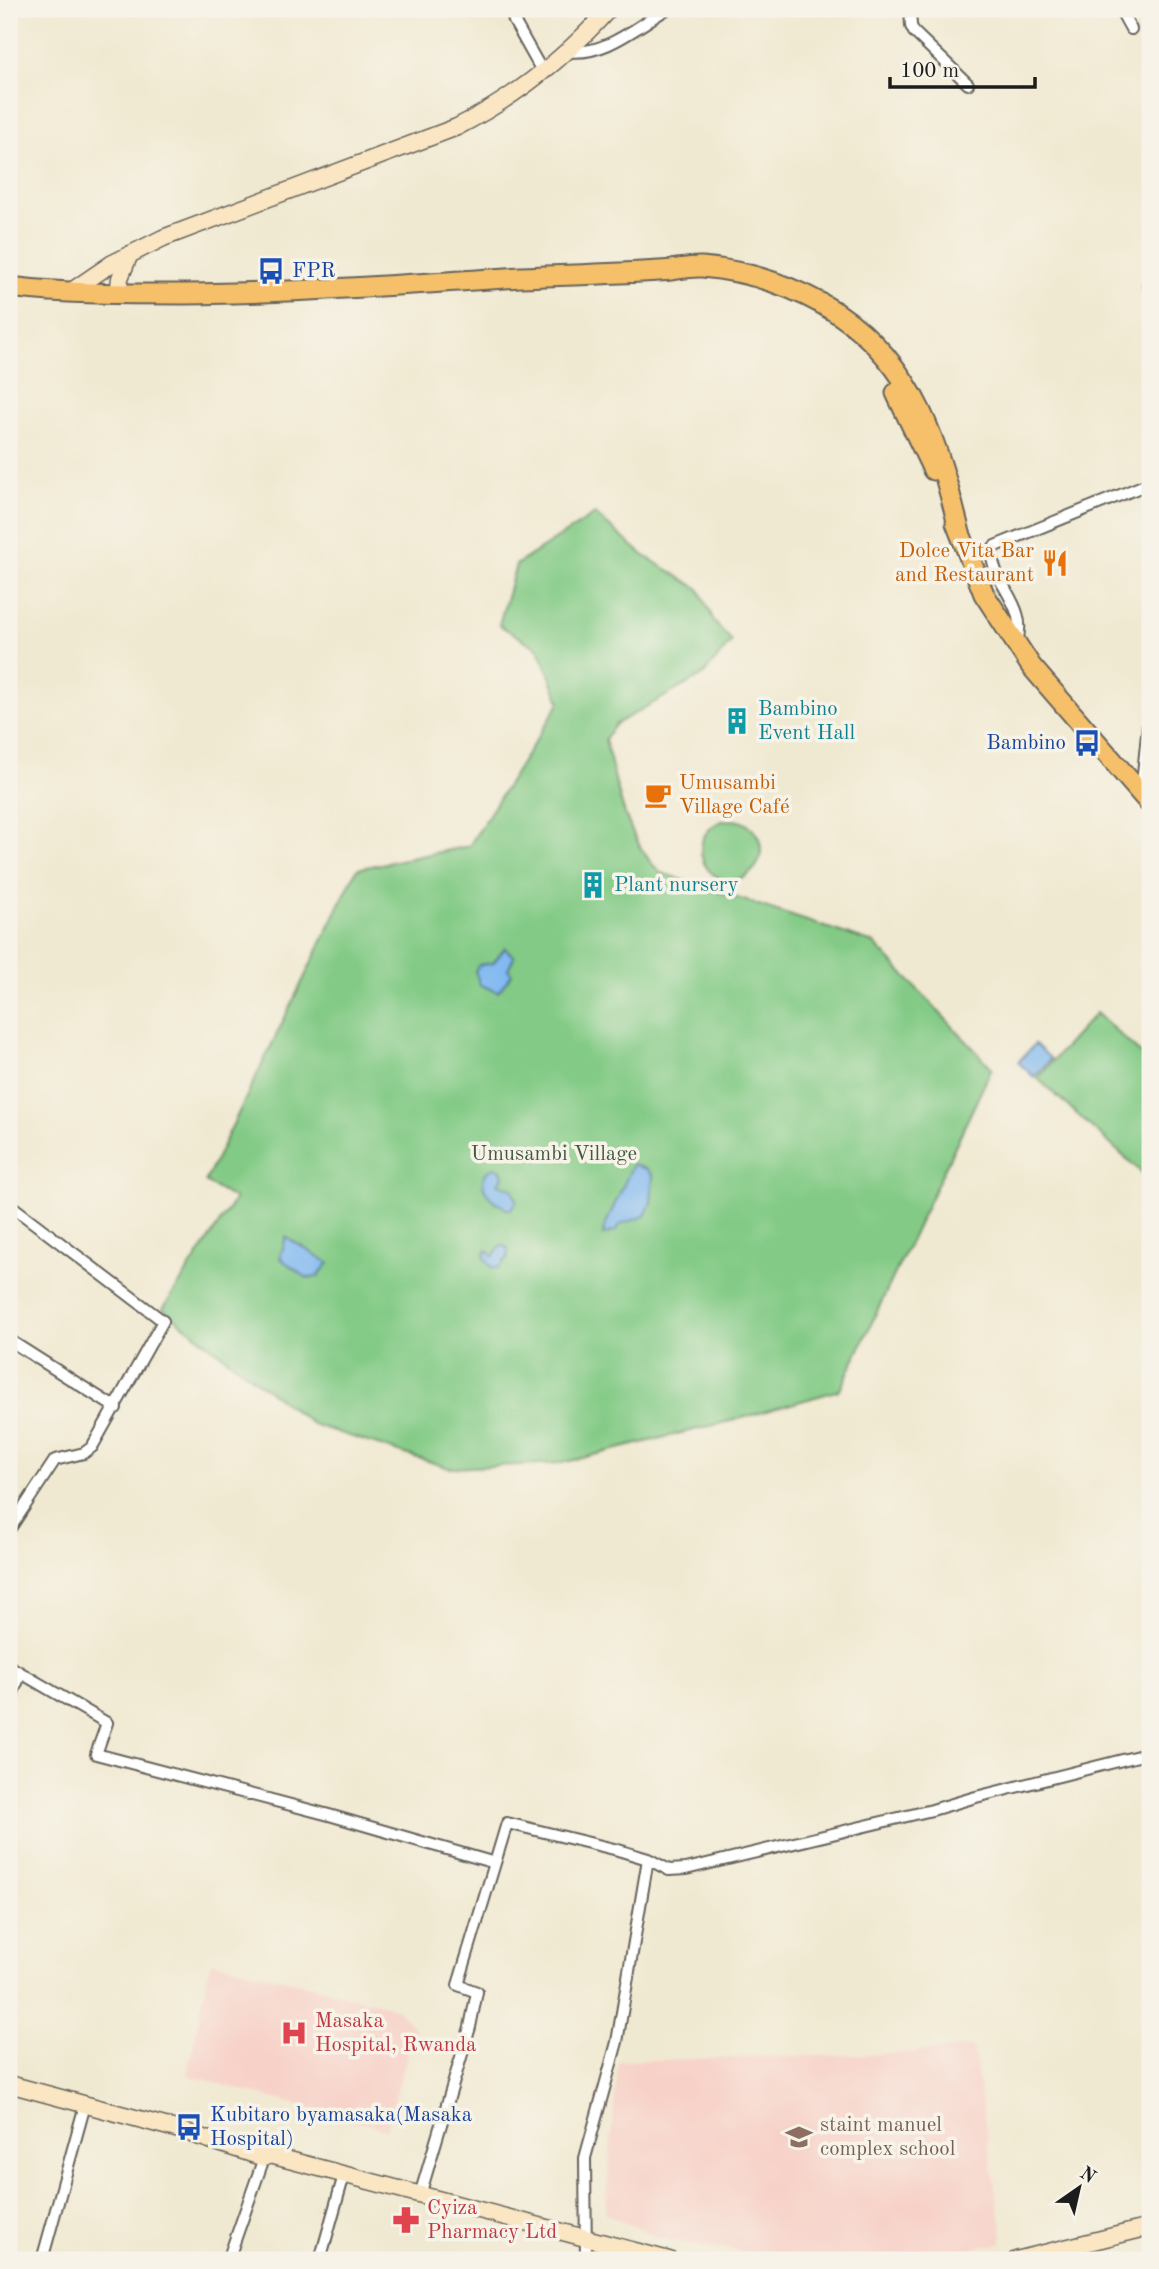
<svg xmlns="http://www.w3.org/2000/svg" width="1159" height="2269" viewBox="0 0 1159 2269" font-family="'Old Standard TT',serif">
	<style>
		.built { fill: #f7d1c8 }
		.green { fill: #82ca85; stroke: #4f7350; stroke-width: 2 }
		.water { fill: #81b9f1; stroke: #4e6a86; stroke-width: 2 }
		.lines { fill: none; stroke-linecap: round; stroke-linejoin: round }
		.street-casing { stroke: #66645b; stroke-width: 14 }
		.secondary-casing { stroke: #66645b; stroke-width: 19 }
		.highway-casing { stroke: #66645b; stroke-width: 23 }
		.street { stroke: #fff; stroke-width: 10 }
		.secondary { stroke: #fbe6c4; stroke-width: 16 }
		.highway { stroke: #f6c06b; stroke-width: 19 }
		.labels { text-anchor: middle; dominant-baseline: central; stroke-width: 7; stroke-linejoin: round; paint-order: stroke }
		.transit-label { font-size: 21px; fill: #164399; stroke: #f7f3e8; text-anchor: start }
		.food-label { font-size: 21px; fill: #c56008; stroke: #f7f3e8; text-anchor: end }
		.culture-label { font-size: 21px; fill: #0d838f; stroke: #f7f3e8; text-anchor: start }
		.park-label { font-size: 21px; fill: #405941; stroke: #f7f3e8 }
		.health-label { font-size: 21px; fill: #be3a42; stroke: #f7f3e8; text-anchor: start }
		.education-label { font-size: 21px; fill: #785e54; stroke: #f7f3e8; text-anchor: start }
	</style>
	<rect width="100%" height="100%" fill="#f7f3e8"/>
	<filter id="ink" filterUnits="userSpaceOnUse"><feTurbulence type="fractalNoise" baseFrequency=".0143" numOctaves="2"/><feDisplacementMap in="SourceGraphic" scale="14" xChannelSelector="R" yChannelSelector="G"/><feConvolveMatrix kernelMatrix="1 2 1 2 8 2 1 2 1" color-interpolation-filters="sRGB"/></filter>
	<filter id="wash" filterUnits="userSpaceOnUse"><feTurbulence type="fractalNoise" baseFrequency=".00686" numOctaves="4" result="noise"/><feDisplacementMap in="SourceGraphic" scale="28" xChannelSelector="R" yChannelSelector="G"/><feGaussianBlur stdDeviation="1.57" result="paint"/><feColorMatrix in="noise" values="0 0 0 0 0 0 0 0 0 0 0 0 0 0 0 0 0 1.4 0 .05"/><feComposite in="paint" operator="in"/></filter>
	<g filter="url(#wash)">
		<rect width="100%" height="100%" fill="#f0e9d1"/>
		<path class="built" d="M211 1961 396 2008 415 2028 386 2129 187 2075Z
			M973 2047 1003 2236 1000 2244 934 2253 860 2257 749 2253 659 2238 605 2213 618 2061 892 2054Z"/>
		<path class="green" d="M595 514 643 555 699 589 715 623 732 641 703 675 616 724 605 739C617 786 624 835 659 872L874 943 992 1068 840 1390 742 1418 562 1463 449 1468 312 1424 163 1309 235 1199 205 1182 357 869 469 846 560 702 539 649 499 625 516 565Z
			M701 850a30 30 0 1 1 60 0a30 30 0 1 1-60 0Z
			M1096 1013 1150 1062V1180L1037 1078Z"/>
		<path class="water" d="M505 948 514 957 508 969 512 974 498 992 480 985 475 971 479 965 493 963Z
			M1035 1044 1051 1059 1034 1077 1018 1062Z
			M633 1164 648 1170 653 1176 651 1203 645 1216 621 1224 616 1231 603 1235 604 1228Z
			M496 1168 501 1170 503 1176 498 1184 512 1188 517 1201 511 1209H506C501 1203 497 1204 492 1199 480 1189 479 1171 496 1168Z
			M286 1237 329 1263 317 1277 307 1278 280 1258Z
			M502 1245 508 1248V1257L499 1268 491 1267 484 1256 487 1250 493 1256Z"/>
	</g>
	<g filter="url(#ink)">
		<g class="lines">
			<defs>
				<path id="street" d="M511 9 514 21 542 71
					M910 9 911 26 914 32 968 84
					M1120 9 1131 29
					M566 51C604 57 636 27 667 9
					M1148 284 1150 283
					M1016 645C1031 605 990 584 992 549L995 546 1150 483
					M1141 794 1150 704
					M9 1204 163 1321 92 1447 84 1453 55 1460 9 1530
					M9 1340 116 1408
					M9 1666 107 1723 96 1754 329 1815 495 1863 507 1823 618 1850 648 1859 669 1870 686 1869 932 1810 976 1797 1150 1753
					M9 1702 21 1673
					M420 2195 470 2027 477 1992 458 1985 495 1863
					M42 2260 85 2105
					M228 2260 264 2158
					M320 2260 344 2175
					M586 2260 585 2158 617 2042 648 1859"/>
				<path id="secondary" d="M70 292 111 264 163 238 457 127C514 98 566 57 609 9
					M118 295 120 278 130 254
					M9 2084 176 2129 264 2158 270 2155 669 2260
					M1016 2260 1150 2227"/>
				<path id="highway" d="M9 287C67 294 126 294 185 294 297 293 409 284 521 277 567 275 613 274 659 271 673 271 688 266 702 267 749 271 797 287 837 313 917 367 938 445 960 533
					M896 393 933 470
					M956 523 984 594 1031 666 1150 804"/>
			</defs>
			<use href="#street" class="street-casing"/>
			<use href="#secondary" class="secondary-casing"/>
			<use href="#highway" class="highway-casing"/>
			<use href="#street" class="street"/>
			<use href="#secondary" class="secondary"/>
			<use href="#highway" class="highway"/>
		</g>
	</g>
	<defs>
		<symbol id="bus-bare" viewBox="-9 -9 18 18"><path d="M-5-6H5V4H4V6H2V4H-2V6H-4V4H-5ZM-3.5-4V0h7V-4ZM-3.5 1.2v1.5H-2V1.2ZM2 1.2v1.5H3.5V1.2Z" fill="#1a4fb4" stroke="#f7f3e8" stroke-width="2.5" paint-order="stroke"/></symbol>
		<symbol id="restaurant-bare" viewBox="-9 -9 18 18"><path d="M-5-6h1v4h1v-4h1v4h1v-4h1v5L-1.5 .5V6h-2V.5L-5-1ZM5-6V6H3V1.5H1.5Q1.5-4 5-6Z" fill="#e8710a" stroke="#f7f3e8" stroke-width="2.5" paint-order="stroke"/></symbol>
		<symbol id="building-bare" viewBox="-9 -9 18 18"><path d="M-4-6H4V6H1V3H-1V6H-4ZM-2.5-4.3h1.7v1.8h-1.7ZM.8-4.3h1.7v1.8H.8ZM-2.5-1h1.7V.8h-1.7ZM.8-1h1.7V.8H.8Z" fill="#0f9aa8" stroke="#f7f3e8" stroke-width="2.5" paint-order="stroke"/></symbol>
		<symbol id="cafe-bare" viewBox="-9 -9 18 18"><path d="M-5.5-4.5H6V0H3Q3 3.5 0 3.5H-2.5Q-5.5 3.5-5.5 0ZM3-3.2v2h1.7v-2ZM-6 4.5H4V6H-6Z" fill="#e8710a" stroke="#f7f3e8" stroke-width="2.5" paint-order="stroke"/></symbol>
		<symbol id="hospital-bare" viewBox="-9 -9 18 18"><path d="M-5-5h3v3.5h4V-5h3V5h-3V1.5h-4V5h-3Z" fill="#e0444e" stroke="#f7f3e8" stroke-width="2.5" paint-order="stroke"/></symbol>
		<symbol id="school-bare" viewBox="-9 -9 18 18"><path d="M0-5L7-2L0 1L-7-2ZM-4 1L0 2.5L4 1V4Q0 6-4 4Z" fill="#8d6e63" stroke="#f7f3e8" stroke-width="2.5" paint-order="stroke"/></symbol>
		<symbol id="pharmacy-bare" viewBox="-9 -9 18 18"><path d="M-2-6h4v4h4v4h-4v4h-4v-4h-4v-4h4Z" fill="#e0444e" stroke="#f7f3e8" stroke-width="2.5" paint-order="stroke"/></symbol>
	</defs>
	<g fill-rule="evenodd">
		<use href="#bus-bare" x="252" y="252" width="38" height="38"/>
		<use href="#restaurant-bare" x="1036" y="544" width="38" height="38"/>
		<use href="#building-bare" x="718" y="702" width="38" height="38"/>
		<use href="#bus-bare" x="1068" y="724" width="38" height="38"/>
		<use href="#cafe-bare" x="639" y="776" width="38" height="38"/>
		<use href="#building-bare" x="574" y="866" width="38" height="38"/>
		<use href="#hospital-bare" x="275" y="2014" width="38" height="38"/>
		<use href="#bus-bare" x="170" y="2108" width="38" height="38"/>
		<use href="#school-bare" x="780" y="2118" width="38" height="38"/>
		<use href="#pharmacy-bare" x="387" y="2201" width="38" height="38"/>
	</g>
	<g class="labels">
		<g class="transit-label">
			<text x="292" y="271">FPR</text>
			<text x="1066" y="743" text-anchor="end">Bambino</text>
			<text x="210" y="2115">Kubitaro byamasaka(Masaka<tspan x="210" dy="24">Hospital)</tspan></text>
		</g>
		<g class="food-label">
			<text x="1034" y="551">Dolce Vita Bar<tspan x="1034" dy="24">and Restaurant</tspan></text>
			<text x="679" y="783" text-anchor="start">Umusambi<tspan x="679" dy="24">Village Café</tspan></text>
		</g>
		<g class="culture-label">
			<text x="758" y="709">Bambino<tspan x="758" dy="24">Event Hall</tspan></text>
			<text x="614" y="885">Plant nursery</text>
		</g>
		<g class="park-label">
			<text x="554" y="1154">Umusambi Village</text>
		</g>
		<g class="health-label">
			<text x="315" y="2021">Masaka<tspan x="315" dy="24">Hospital, Rwanda</tspan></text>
			<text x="427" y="2208">Cyiza<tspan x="427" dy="24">Pharmacy Ltd</tspan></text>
		</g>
		<g class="education-label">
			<text x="820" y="2125">staint manuel<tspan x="820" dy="24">complex school</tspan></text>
		</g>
	</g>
	<rect width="1159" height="2269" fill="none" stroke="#f7f3e8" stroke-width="35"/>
	<g transform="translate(1079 2188) rotate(34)" stroke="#f7f3e8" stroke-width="5" paint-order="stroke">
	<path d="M0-5L12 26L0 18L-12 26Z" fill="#1c1c1c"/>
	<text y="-10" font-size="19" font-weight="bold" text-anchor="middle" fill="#1c1c1c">N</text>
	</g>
	<path d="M890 77v10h145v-10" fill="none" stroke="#1c1c1c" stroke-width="3.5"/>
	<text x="900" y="77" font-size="21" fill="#1c1c1c" stroke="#f7f3e8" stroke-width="5" paint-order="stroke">100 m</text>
</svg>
